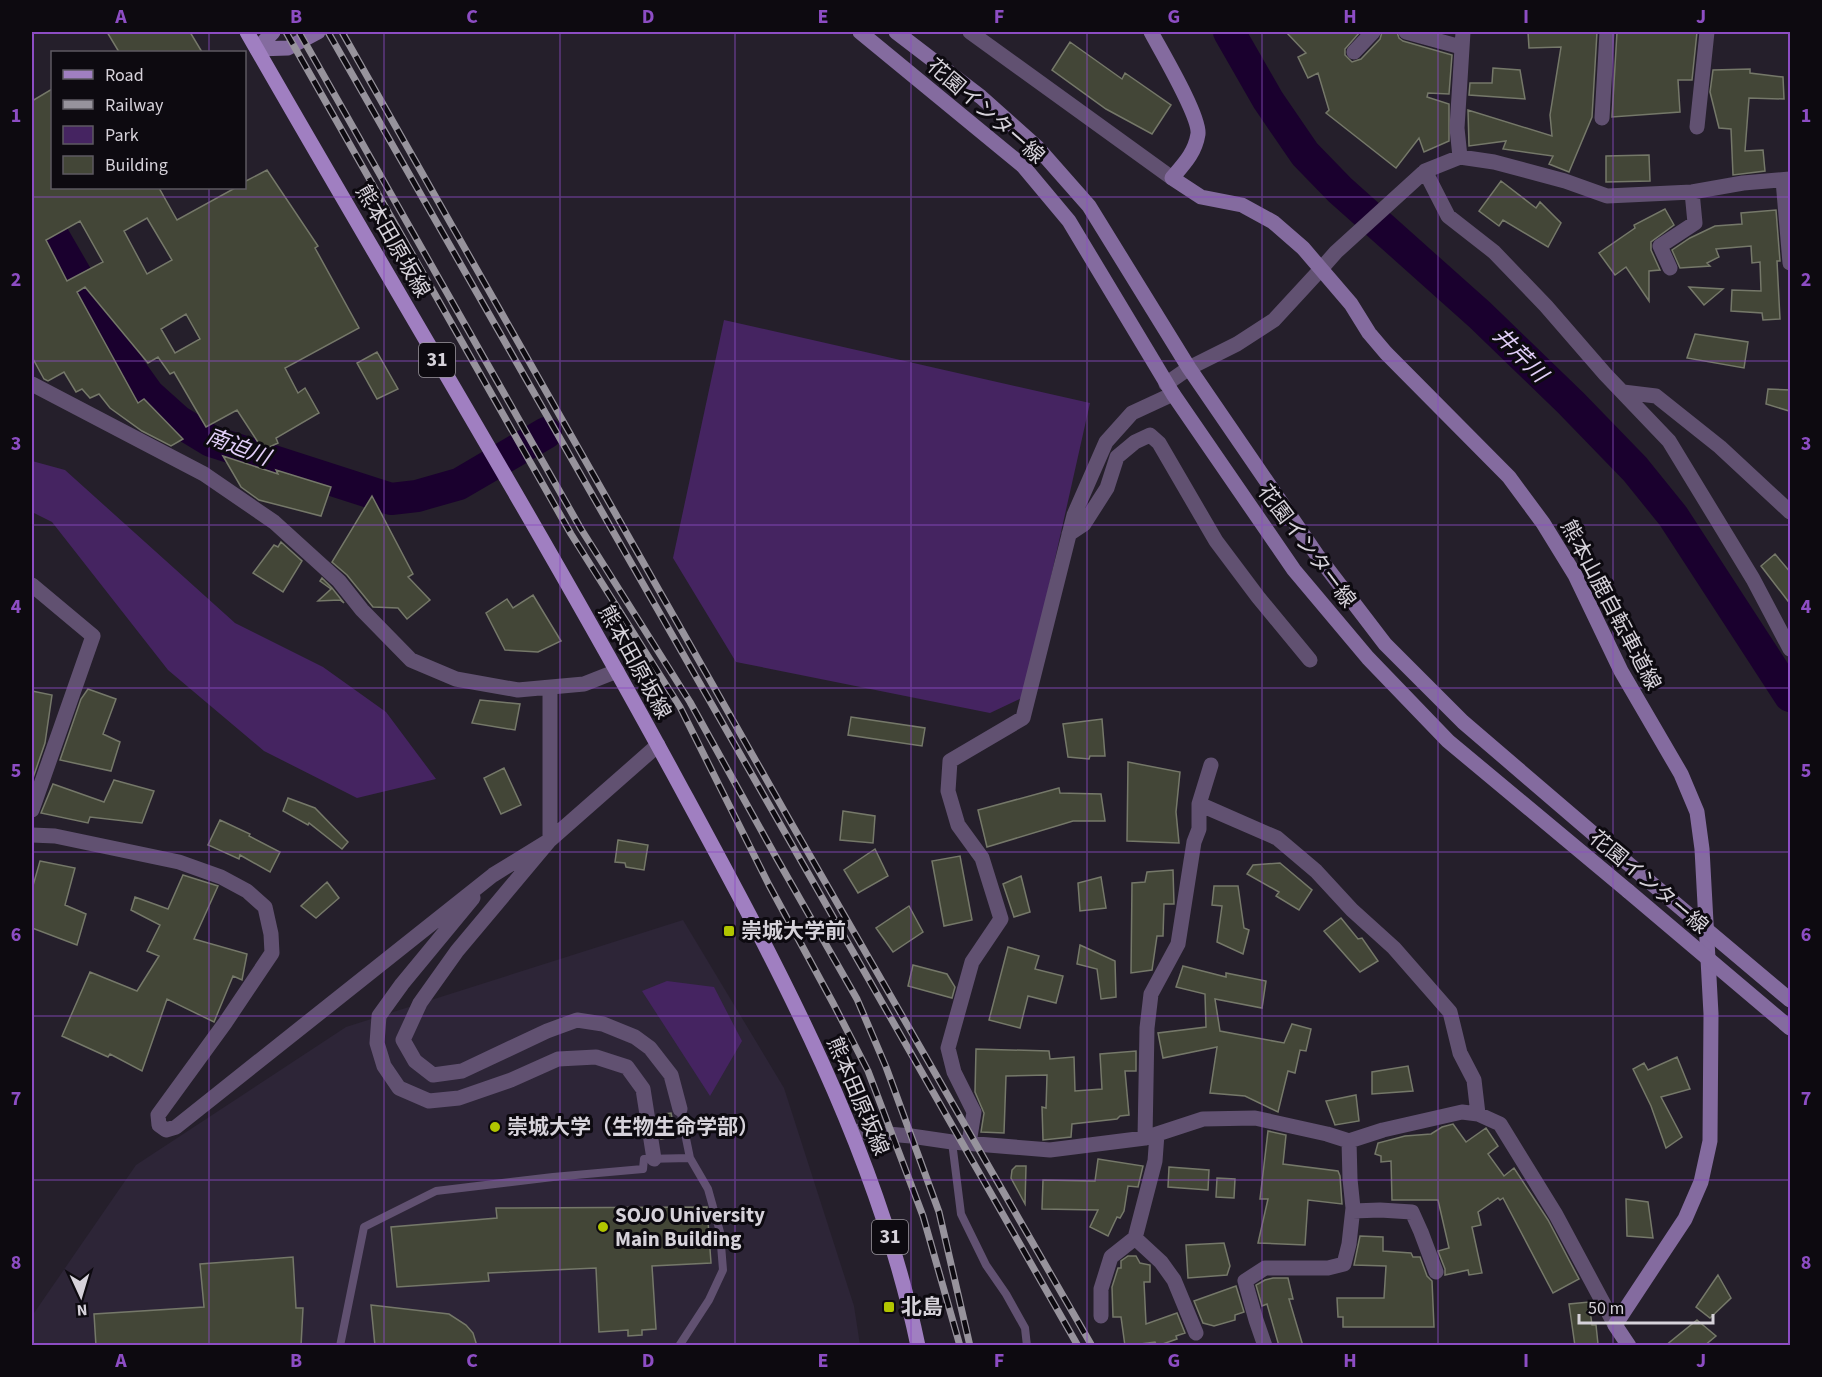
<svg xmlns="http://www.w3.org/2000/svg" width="1822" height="1377" viewBox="0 0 1822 1377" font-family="'Source Sans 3','Noto Sans JP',sans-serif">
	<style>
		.built { fill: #2d2537 }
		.green { fill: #452461 }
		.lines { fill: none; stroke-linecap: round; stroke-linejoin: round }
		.river { stroke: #1a002e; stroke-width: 32 }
		.building { fill: #434637; stroke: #757869; stroke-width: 1.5; fill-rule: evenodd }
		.service { stroke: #615171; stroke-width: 8 }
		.minor { stroke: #615171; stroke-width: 15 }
		.tertiary { stroke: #615171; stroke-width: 15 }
		.secondary { stroke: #846b9f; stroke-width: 15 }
		.primary { stroke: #a07fc1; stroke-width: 15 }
		.rail-casing { stroke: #97939c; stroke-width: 7 }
		.rail { stroke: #0d0a10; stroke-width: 4.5; stroke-dasharray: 14; stroke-linecap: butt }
		.secondary-bridge { stroke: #846b9f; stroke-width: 15 }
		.grid { fill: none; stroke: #8d4dc4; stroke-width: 1.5; stroke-opacity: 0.55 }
		.poi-dot { fill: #b1c500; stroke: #0d0a10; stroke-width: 2 }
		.labels { text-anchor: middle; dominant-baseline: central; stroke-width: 6; stroke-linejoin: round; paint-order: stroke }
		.shield { fill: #0d0a10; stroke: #9a969d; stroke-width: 1.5 }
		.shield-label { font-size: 20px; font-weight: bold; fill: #d6d2da }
		.street-label { font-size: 21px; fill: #d6d2da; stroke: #0d0a10 }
		.poi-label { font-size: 21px; font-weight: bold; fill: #d6d2da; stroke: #0d0a10; text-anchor: start }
		.water-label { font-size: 22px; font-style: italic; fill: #e2cff9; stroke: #0d0a10 }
		.neatline { fill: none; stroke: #8d4dc4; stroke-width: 2 }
		.grid-label { font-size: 20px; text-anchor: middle; font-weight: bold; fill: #8d4dc4 }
	</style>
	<rect width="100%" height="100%" fill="#251f2b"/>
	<path class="built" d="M683 920 784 1088 854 1306 860 1345 32 1346V1316L136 1165 346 1027Z"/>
	<path class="green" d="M724 320 1090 403 1024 697 990 713 736 662 673 558Z
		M32 461 65 470 235 623 323 667 386 712 436 779 357 798 264 751 168 670 52 522 32 512Z
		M667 981 714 987 742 1041 710 1096 642 991Z"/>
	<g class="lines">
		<path class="river" d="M1229 32 1268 100 1305 154 1340 190 1480 315 1571 403 1635 469 1673 516 1790 696
			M32 199 131 370 149 395 178 421 211 441 391 499 417 496 459 484 546 433"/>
	</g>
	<path class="building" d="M107 32H190L202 52H119Z
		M1286 32H1360L1345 49V55L1352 62 1361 59 1380 39 1382 32H1397L1399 38 1403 41 1452 55 1449 94 1428 93 1427 97 1449 104V141L1424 152 1419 138 1396 168 1326 113 1329 110 1318 73 1308 78 1298 57 1306 53Z
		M1528 32H1597L1592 117 1569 172 1549 164 1553 156 1503 149 1506 141 1469 146 1468 110 1552 136 1550 115 1561 47 1529 48Z
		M1617 32H1697L1692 80H1678L1680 112 1612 117Z
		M1070 42 1122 79 1125 73 1171 105 1152 134 1106 109 1052 70Z
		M1493 68 1520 70 1525 99 1469 95 1470 83H1492Z
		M1750 69V73L1783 77 1784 99 1749 98 1745 151 1763 150 1765 171 1733 175 1731 129 1719 128 1710 92 1713 70Z
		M52 89V188H159L177 220 235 188H244V182L267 170 318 246 315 248 359 328 285 368 298 393 305 388 319 413 276 438 278 443 263 450 237 410 206 427 174 372 170 374 158 357 148 363 85 287 77 292 138 403 144 399 183 439 171 446 142 431 110 408 99 394 90 398 82 389 76 392 64 372 48 381 44 379 32 357V101ZM147 218 172 260 147 274 124 231ZM80 221 103 262 67 281 46 240ZM186 314 200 339 175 353 161 329Z
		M1649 155 1650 181 1606 182V156Z
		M1501 181 1536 208 1540 202 1561 223 1548 247 1503 220 1499 226 1479 211Z
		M1665 209 1674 225 1651 242V250L1660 270 1649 271V301L1626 267 1615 275 1599 253 1635 228 1634 225Z
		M1776 210 1780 261H1777L1780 319 1763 320 1762 313 1731 311 1732 290 1761 291 1760 262 1752 263 1751 246 1716 249 1719 257 1707 263 1710 266 1680 268 1672 250 1690 238 1715 226 1742 224 1741 213Z
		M1689 287 1723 289 1704 305Z
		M1695 334 1748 342 1744 368 1687 358Z
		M377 352 398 389 377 399 357 363Z
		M1768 389 1790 390 1789 411 1766 404Z
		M223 456 278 474 276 470 331 487 321 516 259 500 241 487Z
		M372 496 413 574 408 577 430 600 407 619 398 608 373 607 347 575 332 562Z
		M281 542 302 561 283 592 253 573 274 545 278 547Z
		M1775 554 1791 573V605L1761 566Z
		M322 578 332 588 344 603 340 600 318 601 331 589 320 581Z
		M533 595 561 641 538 652 505 650 486 613 507 599 513 608Z
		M88 689 116 699 103 734 120 742 111 771 60 760 81 699Z
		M32 691 52 695 45 743 33 778 32 777Z
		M480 700 520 704 515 730 472 723Z
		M851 717 925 728 922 746 848 735Z
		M1102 719 1105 756H1090L1089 759 1068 757 1063 724Z
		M1128 762 1180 772 1176 812 1179 843 1127 841Z
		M504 768 521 805 501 814 484 778Z
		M114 780 154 791 142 823 90 817 88 823 41 813 53 784 104 802Z
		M1059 788 1060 793 1101 794 1105 821H1073L987 847 978 810Z
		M288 798 315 808 348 842 342 849 309 823 308 825 283 811Z
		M843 811 875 816 873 843 840 840Z
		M220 820 250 834 249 836 280 852 270 872 240 855 239 859 208 845Z
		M618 840 648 845 644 870 626 867 625 863 615 862Z
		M875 849 888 876 858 893 844 870Z
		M960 856 972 920 944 926 932 861Z
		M40 861 75 868 65 905 86 914 77 945 32 928V889Z
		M1280 863 1312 890 1299 910 1276 896 1279 892 1247 874 1253 865Z
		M1173 870 1174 904H1164L1163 936H1157L1152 970 1131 973 1132 883 1145 882 1147 872Z
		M183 875 218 886 194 939 247 954 242 980 233 976 214 1022 167 999 142 1071 110 1054 108 1057 62 1036 90 972 137 991 159 956 147 951 160 925 131 910 135 897 168 909Z
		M1021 876 1030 912 1014 917 1003 884Z
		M1101 877 1106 908 1080 911 1078 883Z
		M327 882 339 898 316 918 301 906Z
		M1214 886H1238L1244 928 1249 930 1243 954 1217 942 1222 906 1212 905Z
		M909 906 923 932 893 952 876 928Z
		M1341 918 1358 939 1362 938 1378 961 1360 972 1324 931Z
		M1080 945 1115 961 1116 997 1101 999 1097 969 1077 964Z
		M1008 947 1039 956 1035 969 1063 976 1056 1003 1028 996 1020 1028 989 1020Z
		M913 965 947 974 955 987 952 998 908 986Z
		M1183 966 1226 977V973L1266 981 1262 1008 1215 999 1220 1031 1284 1043 1292 1024 1311 1029 1306 1051 1300 1050 1295 1073 1288 1071 1278 1112 1245 1096 1210 1093 1217 1047 1163 1058 1158 1033 1206 1027 1205 994 1176 987Z
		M976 1049 1049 1051 1050 1059 1074 1057 1075 1091 1102 1089 1100 1054 1136 1051V1071H1125L1129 1115 1120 1116 1117 1119 1072 1124 1071 1137 1043 1140 1042 1107 1046 1108 1047 1075 1006 1076 1004 1133 981 1132 984 1113 975 1092Z
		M1677 1057 1690 1089 1661 1097 1682 1137 1666 1148 1651 1106 1633 1069 1644 1063 1648 1070Z
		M1408 1066 1413 1091 1372 1094V1072Z
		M1356 1095 1359 1121 1335 1125 1326 1101Z
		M671 1113 676 1136 661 1139 657 1115Z
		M1453 1124 1466 1142 1486 1128 1498 1146 1488 1154 1504 1176 1514 1168 1548 1220 1579 1279 1553 1293 1503 1198 1500 1200 1498 1198 1478 1212 1481 1225 1472 1227 1482 1273 1469 1275 1468 1270 1445 1275V1269L1438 1251 1449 1248 1438 1200H1392L1391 1161 1381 1162V1156L1375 1154 1378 1143 1405 1136 1431 1134 1442 1127Z
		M1268 1131 1286 1135 1283 1164 1338 1171 1340 1176 1342 1204 1308 1200 1305 1245 1258 1243 1268 1199H1260Z
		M1098 1159 1143 1166 1138 1187 1128 1186 1124 1211 1120 1218 1117 1217 1108 1236 1090 1227 1098 1210 1042 1209 1043 1180 1095 1181Z
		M1016 1166H1026L1025 1204 1011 1178 1012 1170Z
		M1169 1167 1209 1170 1208 1190 1168 1187Z
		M1217 1178 1235 1179 1234 1198 1216 1197Z
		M1626 1199 1648 1202 1653 1238 1627 1236Z
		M707 1207 711 1263 652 1266 656 1329 642 1330V1335L628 1336V1330L599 1332 596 1268 488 1273 489 1281 397 1287 391 1227 497 1218 496 1208Z
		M1360 1236 1383 1237V1251L1411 1253 1413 1257H1420L1427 1276 1432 1281 1434 1327H1343V1317H1338L1337 1298H1384L1386 1266 1354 1265Z
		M1224 1243 1230 1266 1227 1275 1188 1278 1186 1245Z
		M1128 1256H1136L1140 1263 1150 1265V1282H1144L1146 1324 1177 1313 1185 1333 1176 1336 1177 1339 1157 1346 1155 1342 1125 1346 1121 1317H1113L1112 1287 1118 1268H1121V1261Z
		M293 1257 296 1308H303L301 1346H96L94 1314 204 1307 200 1264Z
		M1718 1275 1731 1298 1710 1318 1696 1307Z
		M1273 1278H1288L1293 1299H1289L1303 1346H1279L1267 1304 1262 1306 1256 1285 1265 1280Z
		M1236 1286 1244 1312 1235 1315V1320L1214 1326 1203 1323 1194 1301Z
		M1589 1302 1592 1325H1596L1598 1344 1575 1346 1569 1304Z
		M371 1305 449 1314 466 1325 473 1333 477 1346H375Z
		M1697 1320 1716 1336 1704 1346H1665Z"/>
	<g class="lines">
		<path class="service" d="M952 1142 961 1214 986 1265 1006 1294 1025 1328 1027 1346
			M340 1346 364 1227 436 1191 553 1177 643 1169 644 1159 690 1158 680 1109
			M679 1346 709 1300 723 1270 720 1232 708 1189 690 1158"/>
		<path class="minor" d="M1406 32 1461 47
			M1354 52 1373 32
			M1602 118 1607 32
			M1697 127 1707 32
			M1460 157 1457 128 1463 32
			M1425 171 1448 216 1494 252 1546 306 1605 374 1669 441 1753 579 1790 649
			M1783 180 1790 263
			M1670 268 1660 246 1695 223 1692 192
			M1321 269 1336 252 1425 171 1460 157 1494 162 1565 181 1607 196 1692 192 1743 183 1790 179
			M32 384 204 474 274 522 339 581 362 610 411 660 456 679 518 690 584 684 617 671
			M1623 392 1656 396 1720 447 1790 512
			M1069 534 1084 524 1107 488 1117 457 1135 442 1150 435 1159 443 1216 541 1258 597 1310 660
			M32 585 93 636 32 810
			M550 688V840L457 951 420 1003 403 1040 415 1061 433 1075 462 1071 547 1031 577 1020 603 1024 635 1037 650 1048 671 1075 680 1109
			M1199 804 1277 838 1316 871 1352 910 1394 948 1450 1012 1460 1053 1474 1080 1478 1114
			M32 835 55 836 179 862 221 877 247 891 265 907 271 934 272 953 225 1023 158 1115 159 1125 166 1130 176 1127 493 875 550 840 658 745
			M473 898 402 984 379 1016 377 1043 384 1066 399 1088 429 1101 459 1098 511 1080 558 1059 596 1057 627 1067 643 1089 654 1159
			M853 1131 911 1136 952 1142 1050 1150 1145 1138 1203 1119 1255 1118 1327 1134 1349 1141 1383 1130 1462 1112 1478 1114 1500 1124 1556 1215 1615 1325
			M1145 1138 1147 1028 1151 994 1178 944 1194 842 1199 829V804L1211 765
			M969 1143 974 1112 954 1072 948 1048 972 962 1001 919 982 858 958 825 948 791 950 761 1023 718 1074 515 1106 442 1132 413 1173 394
			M1353 1211 1380 1210 1412 1212 1421 1232 1436 1272
			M1135 1238 1161 1262 1174 1280 1196 1333
			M1101 1316V1289L1111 1257 1135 1238 1155 1161 1157 1134
			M1265 1346 1256 1320 1245 1281 1265 1268H1328L1344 1264 1349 1244 1353 1208 1350 1179 1349 1141"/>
		<path class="tertiary" d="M970 32 1172 178
			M1166 384 1189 368 1237 344 1274 320 1321 269"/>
		<path class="secondary" d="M860 32 1023 166 1069 221 1173 394 1294 570 1368 658 1448 741 1628 891
			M896 32 981 97 1037 147 1089 206 1189 368 1317 555 1385 644 1463 722 1638 872
			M1151 32C1161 51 1200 116 1198 134 1195 153 1184 164 1172 178L1201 197 1242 205 1273 222 1303 248 1351 304 1369 333 1386 353 1509 477 1543 523 1575 575 1621 671 1681 774 1697 812 1702 849 1711 1014 1710 1141 1701 1182 1685 1219 1615 1325 1629 1346
			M257 49 288 48 318 32
			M257 49 273 32"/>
		<path class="primary" d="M247 32C388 279 537 523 673 773 772 956 875 1140 918 1346"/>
		<defs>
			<path id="rail" d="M286 32 571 534 680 707 769 885 833 1003 868 1071 923 1216 960 1346
				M299 32 581 529 690 702 776 857 857 999 886 1067 939 1212 970 1346
				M328 32 1078 1346
				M342 32 790 821 1092 1346"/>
		</defs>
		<use href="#rail" class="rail-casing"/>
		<use href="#rail" class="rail"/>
		<path class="secondary-bridge" d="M1638 872 1790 1000
			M1628 891 1790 1028"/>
	</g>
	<path class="grid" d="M209 32V52M384 32V1346M560 32V1346M735 32V1346M911 32V1346M1087 32V1346M1262 32V1346M1438 32V1346M1613 32V1346M209 188V1346M32 197H1790M32 361H1790M32 525H1790M32 688H1790M32 852H1790M32 1016H1790M32 1180H1790"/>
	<g class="poi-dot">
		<rect x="723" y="925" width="12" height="12" rx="3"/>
		<circle cx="495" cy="1127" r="6"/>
		<circle cx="603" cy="1227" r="6"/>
		<rect x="883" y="1301" width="12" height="12" rx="3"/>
	</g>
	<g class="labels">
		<g class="shield">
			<rect x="419" y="343" width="36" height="34" rx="4.5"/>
			<rect x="872" y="1220" width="36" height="34" rx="4.5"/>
		</g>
		<g class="shield-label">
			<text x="437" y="360">31</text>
			<text x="890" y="1237">31</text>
		</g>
		<g class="street-label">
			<text transform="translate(986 111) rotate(41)">花園インター線</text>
			<text transform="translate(393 241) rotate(60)">熊本田原坂線</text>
			<text transform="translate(1307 546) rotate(53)">花園インター線</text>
			<text transform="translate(1611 605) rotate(62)">熊本山鹿自転車道線</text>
			<text transform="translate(635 662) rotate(61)">熊本田原坂線</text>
			<text transform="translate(1649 882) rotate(40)">花園インター線</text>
			<text transform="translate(858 1096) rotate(67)">熊本田原坂線</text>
		</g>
		<g class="poi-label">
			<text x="741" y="931">崇城大学前</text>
			<text x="507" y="1127">崇城大学（生物生命学部）</text>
			<text x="615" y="1215">SOJO University<tspan x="615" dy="24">Main Building</tspan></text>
			<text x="901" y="1307">北島</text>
		</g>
		<g class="water-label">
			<text transform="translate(1520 355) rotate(45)">井芹川</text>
			<text transform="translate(238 447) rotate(21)">南迫川</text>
		</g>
	</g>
	<rect width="1822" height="1377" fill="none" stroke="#0d0a10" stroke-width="66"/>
	<rect x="51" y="51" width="195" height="138" fill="#0d0a10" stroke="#5d5a61" stroke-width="1.5"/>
	<rect x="63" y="70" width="30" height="9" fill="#a07fc1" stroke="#5d5a61" stroke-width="1.5"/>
	<text x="105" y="81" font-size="18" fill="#d6d2da">Road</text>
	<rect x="63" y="100" width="30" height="9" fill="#97939c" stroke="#5d5a61" stroke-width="1.5"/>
	<text x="105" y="111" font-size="18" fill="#d6d2da">Railway</text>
	<rect x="63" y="126" width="30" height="18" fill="#452461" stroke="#5d5a61" stroke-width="1.5"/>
	<text x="105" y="141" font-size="18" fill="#d6d2da">Park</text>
	<rect x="63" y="156" width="30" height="18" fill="#434637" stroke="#5d5a61" stroke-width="1.5"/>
	<text x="105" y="171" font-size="18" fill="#d6d2da">Building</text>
	<g transform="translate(81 1296) rotate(176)" stroke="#0d0a10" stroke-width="4.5" paint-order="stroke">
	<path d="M0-4.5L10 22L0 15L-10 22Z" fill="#d6d2da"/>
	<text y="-9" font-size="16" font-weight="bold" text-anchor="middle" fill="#d6d2da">N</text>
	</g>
	<path d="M1579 1314v9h134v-9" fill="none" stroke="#d6d2da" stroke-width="3"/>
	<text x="1588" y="1314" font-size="18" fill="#d6d2da" stroke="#0d0a10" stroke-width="4.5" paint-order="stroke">50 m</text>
	<rect x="33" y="33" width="1756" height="1311" class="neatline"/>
	<g class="grid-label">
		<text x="121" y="23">A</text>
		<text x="296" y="23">B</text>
		<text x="472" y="23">C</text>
		<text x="648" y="23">D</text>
		<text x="823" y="23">E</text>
		<text x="999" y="23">F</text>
		<text x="1174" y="23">G</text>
		<text x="1350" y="23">H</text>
		<text x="1526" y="23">I</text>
		<text x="1701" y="23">J</text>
		<text x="16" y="122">1</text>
		<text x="1806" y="122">1</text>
		<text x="16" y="286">2</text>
		<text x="1806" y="286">2</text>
		<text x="16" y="450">3</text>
		<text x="1806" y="450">3</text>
		<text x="16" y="613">4</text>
		<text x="1806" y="613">4</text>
		<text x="16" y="777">5</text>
		<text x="1806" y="777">5</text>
		<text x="16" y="941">6</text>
		<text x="1806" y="941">6</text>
		<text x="16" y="1105">7</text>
		<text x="1806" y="1105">7</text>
		<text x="16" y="1269">8</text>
		<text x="1806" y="1269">8</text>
		<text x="121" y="1367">A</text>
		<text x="296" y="1367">B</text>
		<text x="472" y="1367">C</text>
		<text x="648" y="1367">D</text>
		<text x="823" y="1367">E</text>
		<text x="999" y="1367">F</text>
		<text x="1174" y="1367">G</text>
		<text x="1350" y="1367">H</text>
		<text x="1526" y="1367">I</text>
		<text x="1701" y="1367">J</text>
	</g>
</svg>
